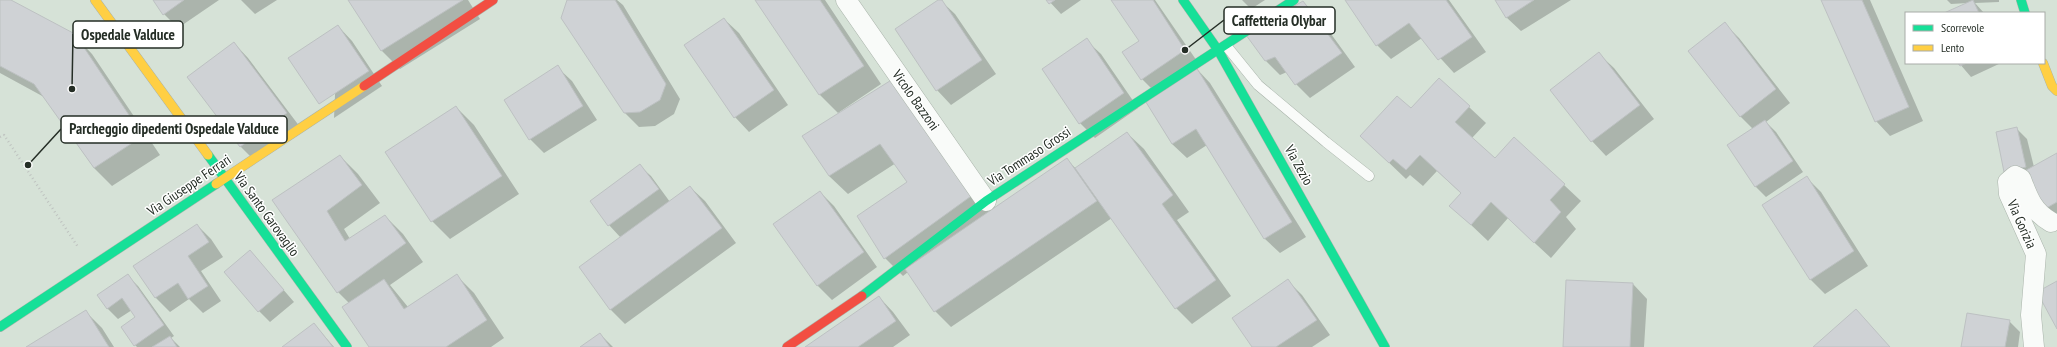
<svg xmlns="http://www.w3.org/2000/svg" width="2057" height="347" viewBox="0 0 2057 347" font-family="'PT Sans Narrow',sans-serif">
	<style>
		.shadow { fill: #0003 }
		.building { fill: #cfd2d5; stroke: #bdc1c2 }
		.lines { fill: none; stroke-linecap: round; stroke-linejoin: round }
		.lane-casing { stroke: #a9b3aa; stroke-width: 11 }
		.street-casing { stroke: #a9b3aa; stroke-width: 21 }
		.fast-casing { stroke: #a9b3aa; stroke-width: 10 }
		.slow-casing { stroke: #a9b3aa; stroke-width: 10 }
		.jam-casing { stroke: #a9b3aa; stroke-width: 10 }
		.path { stroke: #bfc3c0; stroke-width: 2.5; stroke-dasharray: 1 3; stroke-linecap: butt }
		.lane { stroke: #f9fbf9; stroke-width: 10 }
		.street { stroke: #f9fbf9; stroke-width: 20 }
		.fast { stroke: #16e098; stroke-width: 9 }
		.slow { stroke: #ffcf43; stroke-width: 9 }
		.jam { stroke: #f24e42; stroke-width: 9 }
		.labels { text-anchor: middle; dominant-baseline: central; stroke-width: 3; stroke-linejoin: round; paint-order: stroke }
		.street-label { font-size: 14px; fill: #252e26; stroke: #fff }
		.leader { fill: none; stroke: #252e26; stroke-width: 1.5 }
		.callout-dot { fill: #252e26; stroke: #fff; stroke-width: 1.5 }
		.callout { fill: #fff; stroke: #252e26; stroke-width: 1.5 }
		.callout-label { font-size: 15px; text-anchor: middle; font-weight: bold; fill: #252e26 }
	</style>
	<rect width="100%" height="100%" fill="#d6e2d7"/>
	<path class="shadow" d="M0 0H9L74 35 92 54 160 155 112 186 94 168 44 97 0 73Z
		M154 0H219L178 28 164 14Z
		M241 0H277L255 14Z
		M349 0H468L480 19 400 69 382 51Z
		M568 0H617L623 5 680 99 674 114 655 126 639 127 625 113Z
		M756 0H825L881 84 838 113 820 95Z
		M940 0 955 14 996 74 951 105 937 90 896 30Z
		M1048 0H1081L1061 14Z
		M1113 0H1155L1199 64 1195 67 1210 83 1306 237 1280 253 1265 239 1207 145 1187 158 1172 144 1145 100 1156 93 1142 79 1140 41Z
		M1242 0H1265L1251 9Z
		M1347 0H1449L1486 52 1454 73 1422 38 1391 59 1377 45 1346 1Z
		M1496 0H1571L1521 31 1506 17Z
		M1822 0H1870L1923 121 1890 136 1876 121Z
		M1947 0H1999V2L1975 3 1984 13H1947L1968 3 1951 4Z
		M1303 2 1318 16 1355 67 1310 98 1296 84 1287 72 1280 75 1266 61 1247 35Z
		M724 19 739 33 788 105 749 132 735 117Z
		M1725 24 1739 38 1790 103 1766 122 1776 132 1803 172 1766 197 1755 186 1753 129 1740 116Z
		M338 26 352 41 382 86 334 118Z
		M1086 40 1101 54 1138 108 1095 138 1080 123 1043 69Z
		M234 43 248 58 300 127 255 161 241 147 189 77Z
		M1599 54 1614 68 1654 119 1606 156 1592 141 1552 90Z
		M1959 63H2001L1971 77Z
		M557 67 572 81 597 120 544 153 530 139Z
		M893 80 991 212 1067 159 1076 169 1127 133 1144 149 1189 212 1177 220 1231 296 1192 324 1176 308 1112 218 951 327 935 311 908 272 903 276 885 258 909 182 896 163 848 194 829 176Z
		M456 107 474 125 519 194 450 239 432 221Z
		M1469 107 1486 123 1472 138 1495 159 1564 185 1581 201 1566 217 1576 229 1551 258 1508 218 1488 241 1451 206 1462 194 1437 171 1423 186 1410 175 1406 179 1361 136 1411 109Z
		M2016 128 2027 139 2034 167 2057 154V219L2005 171Z
		M340 156 358 174 380 203 344 229 350 239 385 216 403 234 423 262 390 285 408 307 456 275 474 293 504 338 491 347H370L349 303 338 292 274 200Z
		M640 166 651 176 670 202 690 187 705 201 736 243 625 324 611 310 580 267 621 238 609 225 591 201Z
		M1807 178 1821 192 1868 266 1825 294 1810 279Z
		M820 192 834 206 877 267 832 300 817 285Z
		M197 225 211 239 223 257 201 271 221 301 203 313 189 299 170 312 155 297Z
		M250 251 294 302 270 322 259 311Z
		M127 275 138 286 174 336 171 338 180 347H137L135 345 137 317 132 310 118 319 107 308Z
		M1288 281 1302 295 1330 335 1312 347H1253Z
		M1633 284 1647 299 1644 347H1564Z
		M879 297 893 312 910 335 893 347H807Z
		M85 311 102 328 114 347H28Z
		M2009 321 2020 332 2018 347H1962Z
		M314 324 334 347H284Z
		M600 334 613 347H582Z"/>
	<path class="building" d="M0 0H11L75 34 143 136 94 168 34 84 0 66Z
		M153 0H184L163 15Z
		M348 0H463L381 51Z
		M567 0H615L666 84 660 100 640 112 624 113 561 18Z
		M755 0H820L864 66 819 95Z
		M938 0H942L982 60 936 91 895 29Z
		M1046 0H1055L1049 4Z
		M1111 0H1153L1185 50 1141 80 1122 52 1139 41Z
		M1345 0H1446L1472 37 1438 60 1409 23 1376 46Z
		M1495 0H1534L1506 18Z
		M1821 0H1862L1909 107 1875 122Z
		M1973 0 1979 13H1944Z
		M1303 1 1342 53 1295 85 1275 57 1265 61 1246 35Z
		M724 18 774 90 734 118 684 45Z
		M1725 22 1776 89 1740 117 1688 51Z
		M338 25 369 71 319 104 288 58Z
		M1087 38 1124 93 1079 124 1042 69Z
		M234 42 287 113 240 147 187 77Z
		M1599 52 1640 105 1591 142 1550 90Z
		M1958 63H1967L1960 66Z
		M558 65 583 106 529 140 504 100Z
		M1196 67 1292 222 1264 239 1196 129 1172 144 1144 99Z
		M1439 78 1470 106 1455 122 1495 158 1514 137 1565 184 1550 200 1561 212 1534 243 1491 202 1471 225 1449 206 1461 193 1420 155 1406 170 1393 159 1389 163 1360 136 1397 96 1411 108Z
		M893 79 974 194 884 259 857 216 907 182 880 144 829 176 802 136Z
		M456 106 502 176 431 222 385 152Z
		M1765 120 1793 161 1755 187 1727 145Z
		M2017 127 2026 167 2004 172 1996 132Z
		M1127 132 1173 195 1162 204 1216 280 1175 309 1075 168Z
		M2057 153V202L2043 210 2021 173Z
		M340 155 362 185 327 211 345 241 385 215 406 243 337 293 272 200Z
		M1067 158 1097 201 934 312 905 269Z
		M640 164 659 189 608 226 590 201Z
		M1807 176 1854 251 1810 280 1762 205Z
		M690 186 722 228 610 310 579 267Z
		M820 191 864 252 817 286 773 224Z
		M197 224 209 242 188 256 208 286 188 299 178 283 155 298 133 266Z
		M250 250 284 290 258 312 224 272Z
		M128 274 164 325 134 346 121 327 135 317 122 298 107 309 97 295Z
		M457 274 487 320 446 347H369L342 307 384 279 404 309Z
		M1288 279 1317 320 1276 347H1252L1232 318Z
		M1566 280 1633 283 1630 347H1563Z
		M2057 281V329L2037 292Z
		M879 296 896 321 858 347H805Z
		M1856 309 1890 347H1813Z
		M86 310 109 347H26Z
		M1967 313 2010 320 2005 347H1961Z
		M314 323 333 347H282Z
		M600 333 610 347H580Z
		M170 336 177 347H152Z"/>
	<g class="lines">
		<defs>
			<path id="lane" d="M1228 48 1258 85 1326 142 1369 176"/>
			<path id="street" d="M846 0 986 201
				M2034 347 2031 315 2036 254 2009 194 2008 182 2015 176 2021 179C2028 198 2033 212 2051 222"/>
			<path id="fast" d="M1183 0 1218 50 1385 347
				M2021 0 2025 13
				M208 155 347 347
				M862 296 986 201 1294 0
				M0 327 216 184"/>
			<path id="slow" d="M95 0 208 155
				M2043 63 2052 86 2057 91
				M216 184 364 86"/>
			<path id="jam" d="M364 86 493 0
				M787 347 862 296"/>
		</defs>
		<use href="#lane" class="lane-casing"/>
		<use href="#street" class="street-casing"/>
		<use href="#fast" class="fast-casing"/>
		<use href="#slow" class="slow-casing"/>
		<use href="#jam" class="jam-casing"/>
		<path class="path" d="M0 137 4 135 78 247"/>
		<use href="#lane" class="lane"/>
		<use href="#street" class="street"/>
		<use href="#fast" class="fast"/>
		<use href="#slow" class="slow"/>
		<use href="#jam" class="jam"/>
	</g>
	<g class="labels">
		<g class="street-label">
			<text transform="translate(916 100) rotate(55)">Vicolo Bazzoni</text>
			<text transform="translate(1029 156) rotate(-33)">Via Tommaso Grossi</text>
			<text transform="translate(1299 165) rotate(61)">Via Zezio</text>
			<text transform="translate(189 185) rotate(-34)">Via Giuseppe Ferrari</text>
			<text transform="translate(267 214) rotate(54)">Via Santo Garovaglio</text>
			<text transform="translate(2022 224) rotate(66)">Via Gorizia</text>
		</g>
	</g>
	<path class="leader" d="M1185 50L1224 20M72 89L73 34M28 165L61 129"/>
	<g class="callout-dot">
		<circle cx="1185" cy="50" r="4"/>
		<circle cx="72" cy="89" r="4"/>
		<circle cx="28" cy="165" r="4"/>
	</g>
	<g class="callout">
		<rect x="1224" y="7" width="111" height="27" rx="4"/>
		<rect x="73" y="21" width="110" height="27" rx="4"/>
		<rect x="61" y="116" width="226" height="27" rx="4"/>
	</g>
	<g class="callout-label">
		<text x="1279" y="26">Caffetteria Olybar</text>
		<text x="128" y="40">Ospedale Valduce</text>
		<text x="174" y="134">Parcheggio dipedenti Ospedale Valduce</text>
	</g>
	<rect x="1905" y="12" width="140" height="52" fill="#ffffff" stroke="#a8aba8"/>
	<rect x="1913" y="25" width="20" height="6" fill="#16e098" stroke="#a8aba8"/>
	<text x="1941" y="32" font-size="12" fill="#252e26">Scorrevole</text>
	<rect x="1913" y="45" width="20" height="6" fill="#ffcf43" stroke="#a8aba8"/>
	<text x="1941" y="52" font-size="12" fill="#252e26">Lento</text>
</svg>
